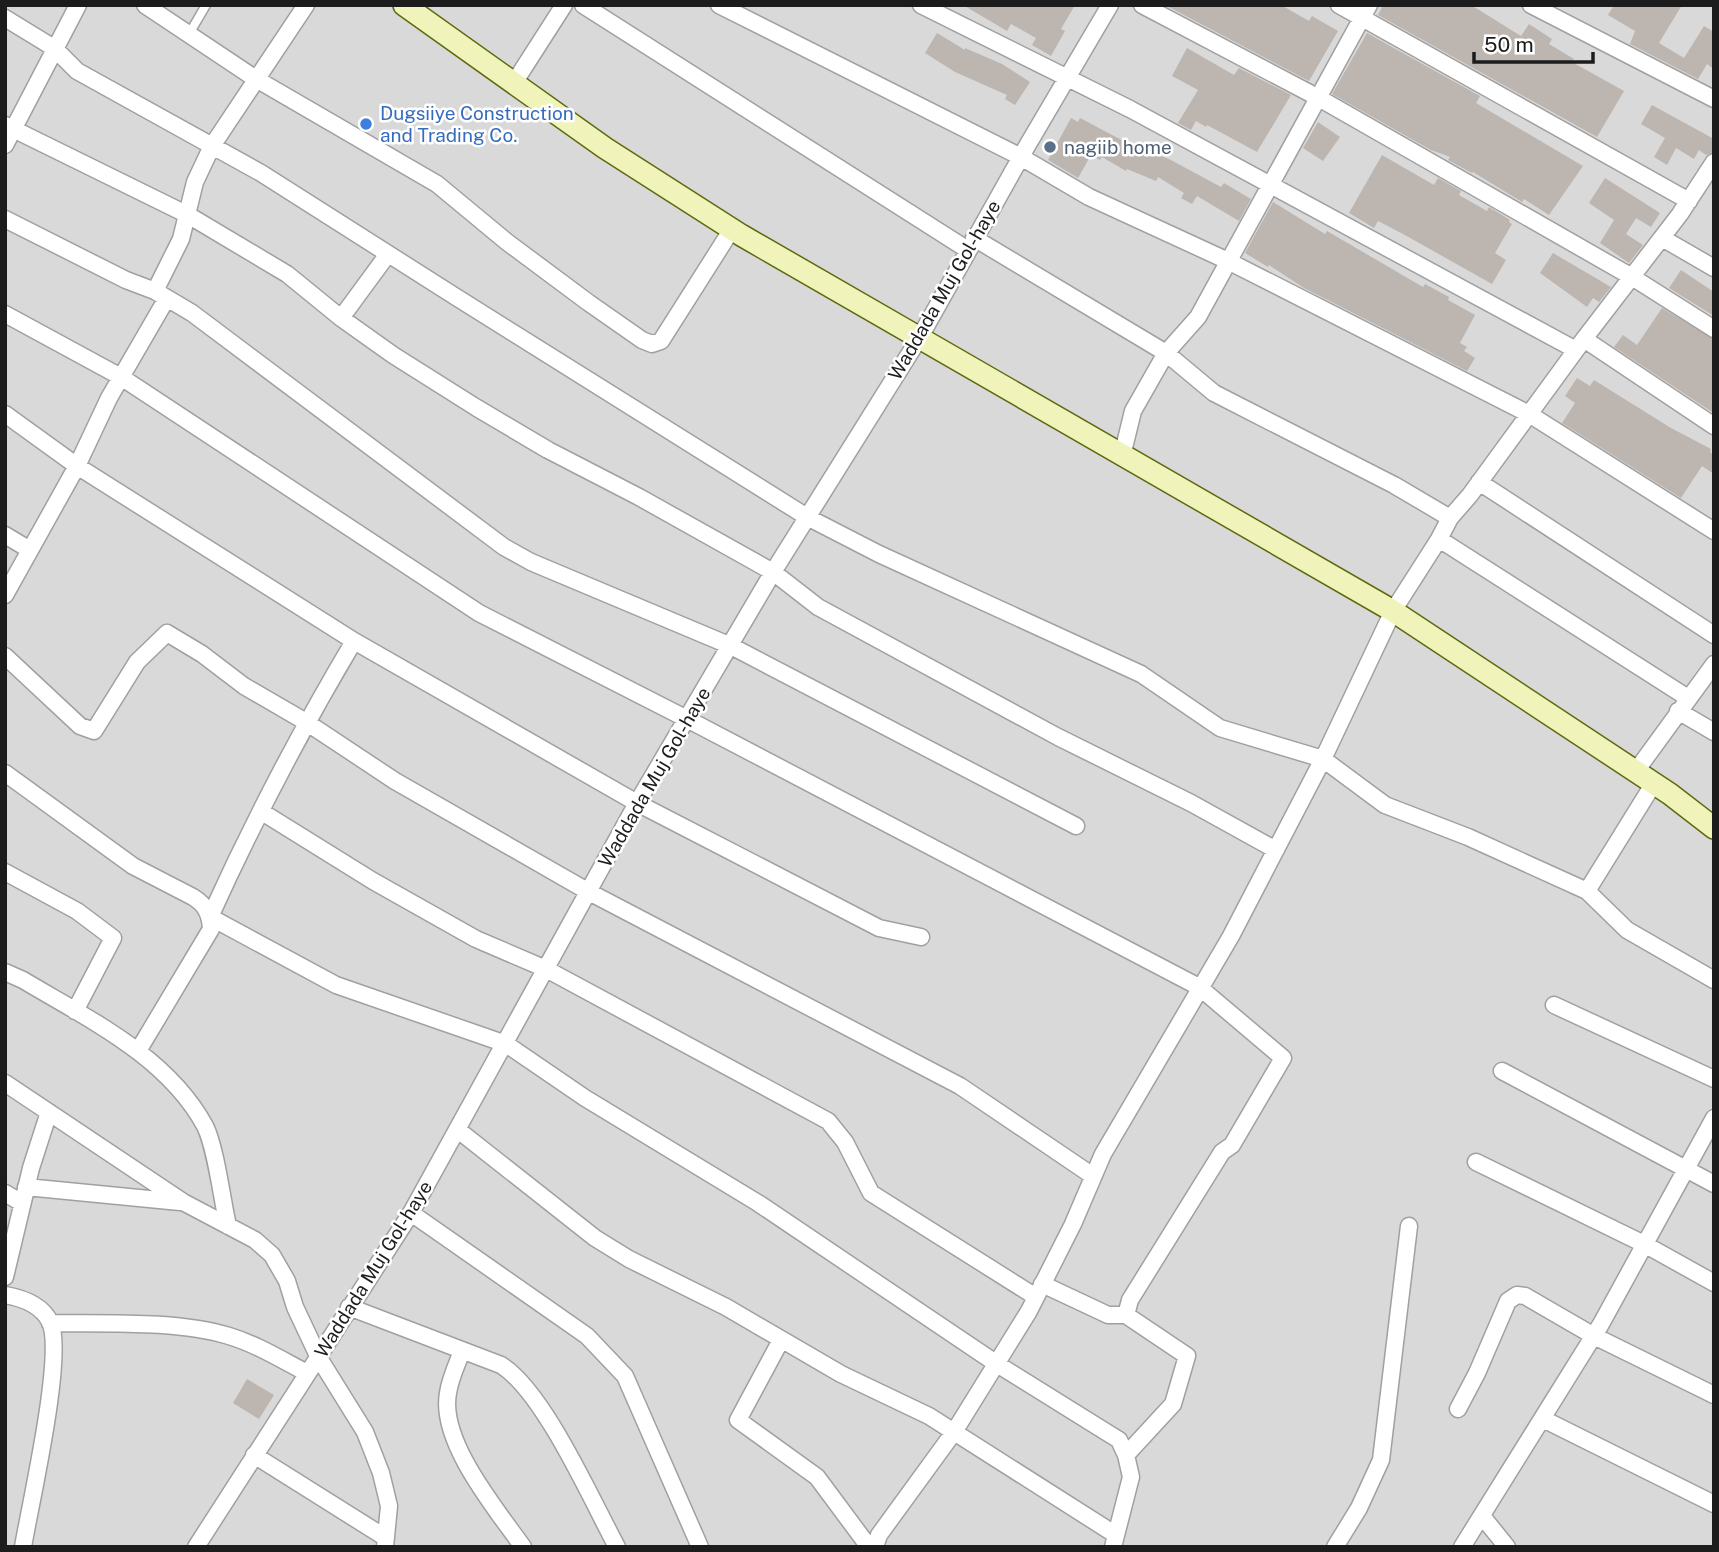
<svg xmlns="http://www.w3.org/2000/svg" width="1719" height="1552" viewBox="0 0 1719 1552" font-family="'Public Sans',sans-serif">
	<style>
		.residential { fill: #dad9d9 }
		.building { fill: #bdb5b0 }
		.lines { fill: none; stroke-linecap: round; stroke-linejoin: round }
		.lane-casing { stroke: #a0a0a0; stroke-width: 11 }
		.street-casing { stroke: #a0a0a0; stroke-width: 19 }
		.secondary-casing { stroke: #5e690d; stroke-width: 24 }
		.lane { stroke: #fff; stroke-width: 8 }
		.street { stroke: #fff; stroke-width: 16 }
		.secondary { stroke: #f0f4ba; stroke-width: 21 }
		.shop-dot { fill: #3f7fe0; stroke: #fff; stroke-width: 2.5 }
		.service-dot { fill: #5c6f8a; stroke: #fff; stroke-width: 2.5 }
		.labels { text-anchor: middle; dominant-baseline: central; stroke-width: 5; stroke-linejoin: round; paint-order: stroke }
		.shop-label { font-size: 19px; fill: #366cbe; stroke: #fff; text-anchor: start }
		.service-label { font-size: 19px; fill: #4e5e75; stroke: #fff; text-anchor: start }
		.street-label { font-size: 19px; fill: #1c1c1c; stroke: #fff }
	</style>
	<rect width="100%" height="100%" fill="#edeae3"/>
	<path class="residential" d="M5 5H1714V1547H5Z"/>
	<path class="building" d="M963 5H1075L1061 29 1065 31 1051 56 1032 45 1036 38 1011 24 1007 31Z
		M1165 5H1281L1309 21 1312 16 1338 31 1309 81Z
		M1383 5H1471L1521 36 1529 24 1552 39 1549 44 1574 59 1572 62 1624 91 1597 137 1378 15Z
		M1614 5H1682L1659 43 1684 58 1704 26 1714 32V69L1707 64 1698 79 1630 44 1635 31 1608 15Z
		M937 33 965 50V48L1002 64 1030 82 1015 105 1005 99 1007 95 955 72 925 53Z
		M1367 33 1480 96 1476 103 1583 166 1549 215 1524 199 1522 202 1473 172 1472 173 1448 160 1450 157 1431 150 1332 94Z
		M1187 48 1234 75 1239 68 1291 95 1257 152 1207 125 1206 127 1196 121 1191 130 1178 123 1198 90 1172 76Z
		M1652 105 1714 139V152L1706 155 1699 150 1694 159 1676 148 1667 165 1654 157 1665 138 1641 124Z
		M1071 118 1078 122 1080 118 1133 146 1169 159 1221 187 1224 183 1251 199 1239 221 1197 196 1192 204 1181 198 1184 193 1158 177 1156 181 1127 169 1126 171 1102 157 1100 160 1091 155 1078 178 1048 160Z
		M1318 122 1340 137 1323 161 1303 148Z
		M1382 155 1434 185 1438 178 1461 191 1459 195 1487 211 1489 207 1510 220 1509 222 1512 224 1495 253 1506 260 1492 284 1403 234 1378 221 1374 228 1349 213Z
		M1605 178 1660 213 1651 227 1636 218 1626 234 1643 245 1629 263 1600 243 1614 220 1589 203Z
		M1273 202 1325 234 1327 231 1423 287 1425 284 1449 297 1448 300 1475 315 1460 343 1467 347 1464 351 1475 358 1467 371 1304 288 1269 265 1268 267 1245 253Z
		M1553 253 1611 287 1599 302 1593 298 1587 307 1540 273Z
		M1681 270 1714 292V316L1669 288Z
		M1662 308 1714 339 1712 412 1614 347 1623 335 1637 345Z
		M1577 378 1590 386 1594 380 1671 428 1711 449 1710 452 1714 455V474L1702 466 1681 498 1562 423 1575 403 1565 396Z
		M247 1379 274 1395 259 1419 233 1403Z"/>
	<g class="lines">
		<defs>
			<path id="lane" d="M189 34 206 5"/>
			<path id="street" d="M145 5 256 79 437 184 507 242 589 303 642 340 652 344 661 341 732 229
				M583 5 968 250
				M719 5 1021 157 1089 197 1228 261 1529 414 1714 531
				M921 5 1130 109 1576 350
				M1142 5 1317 97 1632 277 1714 329
				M1339 5 1689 201
				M1531 5 1714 99
				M5 18 54 48 77 71 261 173 456 297 807 517 879 554 1141 674 1220 728 1323 759 1385 805 1468 837 1587 891 1627 930 1714 980
				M514 83 564 5
				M5 125 188 215 287 274 341 318 393 355 477 408 548 450 639 497 773 572 818 607 1058 737 1191 803 1276 850
				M5 145 78 5
				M5 219 126 280 155 291 192 313 504 547 531 562 731 646 1076 826
				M974 238 1166 353 1214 393 1394 485 1450 518
				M1662 238 1714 268
				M155 291 181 239 195 182 212 146 306 5
				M5 314 121 377 479 613 687 719 1199 987 1283 1058 1232 1145 1222 1152 1130 1300 1126 1315
				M341 318 388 254
				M1584 339 1714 426
				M5 414 77 466 354 641 637 803 879 928 921 937
				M1122 456 1133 411 1166 353 1198 317 1369 5
				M1479 482 1714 635
				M5 535 30 550
				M1439 539 1688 698
				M5 595 77 466 109 398 167 298
				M354 641C301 730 253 822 210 917L336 985 506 1044 585 1098 758 1203 997 1364 1119 1440 1126 1455 1131 1477 1113 1547
				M5 656 80 726 94 731 137 662 167 633 202 654 244 686 306 722 395 781 589 892 960 1086 1093 1176
				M1678 711 1714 732
				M1636 771 1714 664
				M5 773 133 866 193 897C206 905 210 914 211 929L138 1051
				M262 812 373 881 476 939 546 969 828 1121 845 1142 871 1193 1036 1297
				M5 872 77 911 113 938 75 1011
				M1587 891 1654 783
				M5 972 23 980C88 1019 167 1056 205 1126 216 1148 222 1200 228 1226
				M1554 1005 1714 1079
				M1502 1071 1714 1184
				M5 1083 183 1202 255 1240 272 1255 287 1281 295 1307 319 1358 365 1432 381 1473 389 1506 385 1547
				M458 1130 595 1238 629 1259 726 1307 841 1374 929 1416 1116 1535
				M1476 1162 1644 1244 1714 1283
				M26 1187 180 1202
				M5 1193 22 1203
				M411 1213 587 1336 625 1376 700 1547
				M5 1277 31 1168 49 1112
				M1042 1284 1108 1315H1126L1187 1356 1173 1404 1126 1455
				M5 1295C22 1298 42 1305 50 1322 65 1354 30 1505 23 1547
				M349 1307 501 1365C544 1392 591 1499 617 1547
				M50 1323C105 1324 176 1320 229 1336 256 1344 282 1360 307 1373
				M781 1340 738 1420 817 1477 869 1547
				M462 1351C457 1364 450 1379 448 1393 439 1441 496 1509 523 1547
				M1458 1409 1477 1373 1508 1301 1517 1295 1525 1296 1594 1336 1714 1395
				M1543 1419 1714 1504
				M254 1455 386 1538
				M1482 1516 1507 1547
				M196 1547 411 1213 637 803 773 572 920 337 1027 146 1110 5
				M875 1547 879 1535 954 1432 1029 1311 1073 1224 1103 1154 1231 936 1323 759 1393 611 1439 539 1450 518 1470 495 1584 339 1680 214 1714 162
				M1335 1547 1359 1508 1381 1460 1409 1226
				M1462 1547 1601 1324 1714 1118"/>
			<path id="secondary" d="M404 5 605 148 741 235 1393 611 1670 794 1714 828"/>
		</defs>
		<use href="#lane" class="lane-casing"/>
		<use href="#street" class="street-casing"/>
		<use href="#secondary" class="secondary-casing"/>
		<use href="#lane" class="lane"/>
		<use href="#street" class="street"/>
		<use href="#secondary" class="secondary"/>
	</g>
	<circle class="shop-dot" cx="366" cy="124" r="7"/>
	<circle class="service-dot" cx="1050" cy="147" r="7"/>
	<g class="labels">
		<g class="shop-label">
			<text x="380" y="113">Dugsiiye Construction<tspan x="380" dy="22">and Trading Co.</tspan></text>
		</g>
		<g class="service-label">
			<text x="1064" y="147">nagiib home</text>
		</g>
		<g class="street-label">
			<text transform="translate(944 290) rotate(-60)">Waddada Muj Gol-haye</text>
			<text transform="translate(654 777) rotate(-60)">Waddada Muj Gol-haye</text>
			<text transform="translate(373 1269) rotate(-58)">Waddada Muj Gol-haye</text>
		</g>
	</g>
	<rect width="1719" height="1552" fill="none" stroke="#1c1c1c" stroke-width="14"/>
	<path d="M1474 52v10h119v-10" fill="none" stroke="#1c1c1c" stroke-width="3.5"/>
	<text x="1484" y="52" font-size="21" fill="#1c1c1c" stroke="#ffffff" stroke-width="5" paint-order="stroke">50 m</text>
</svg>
